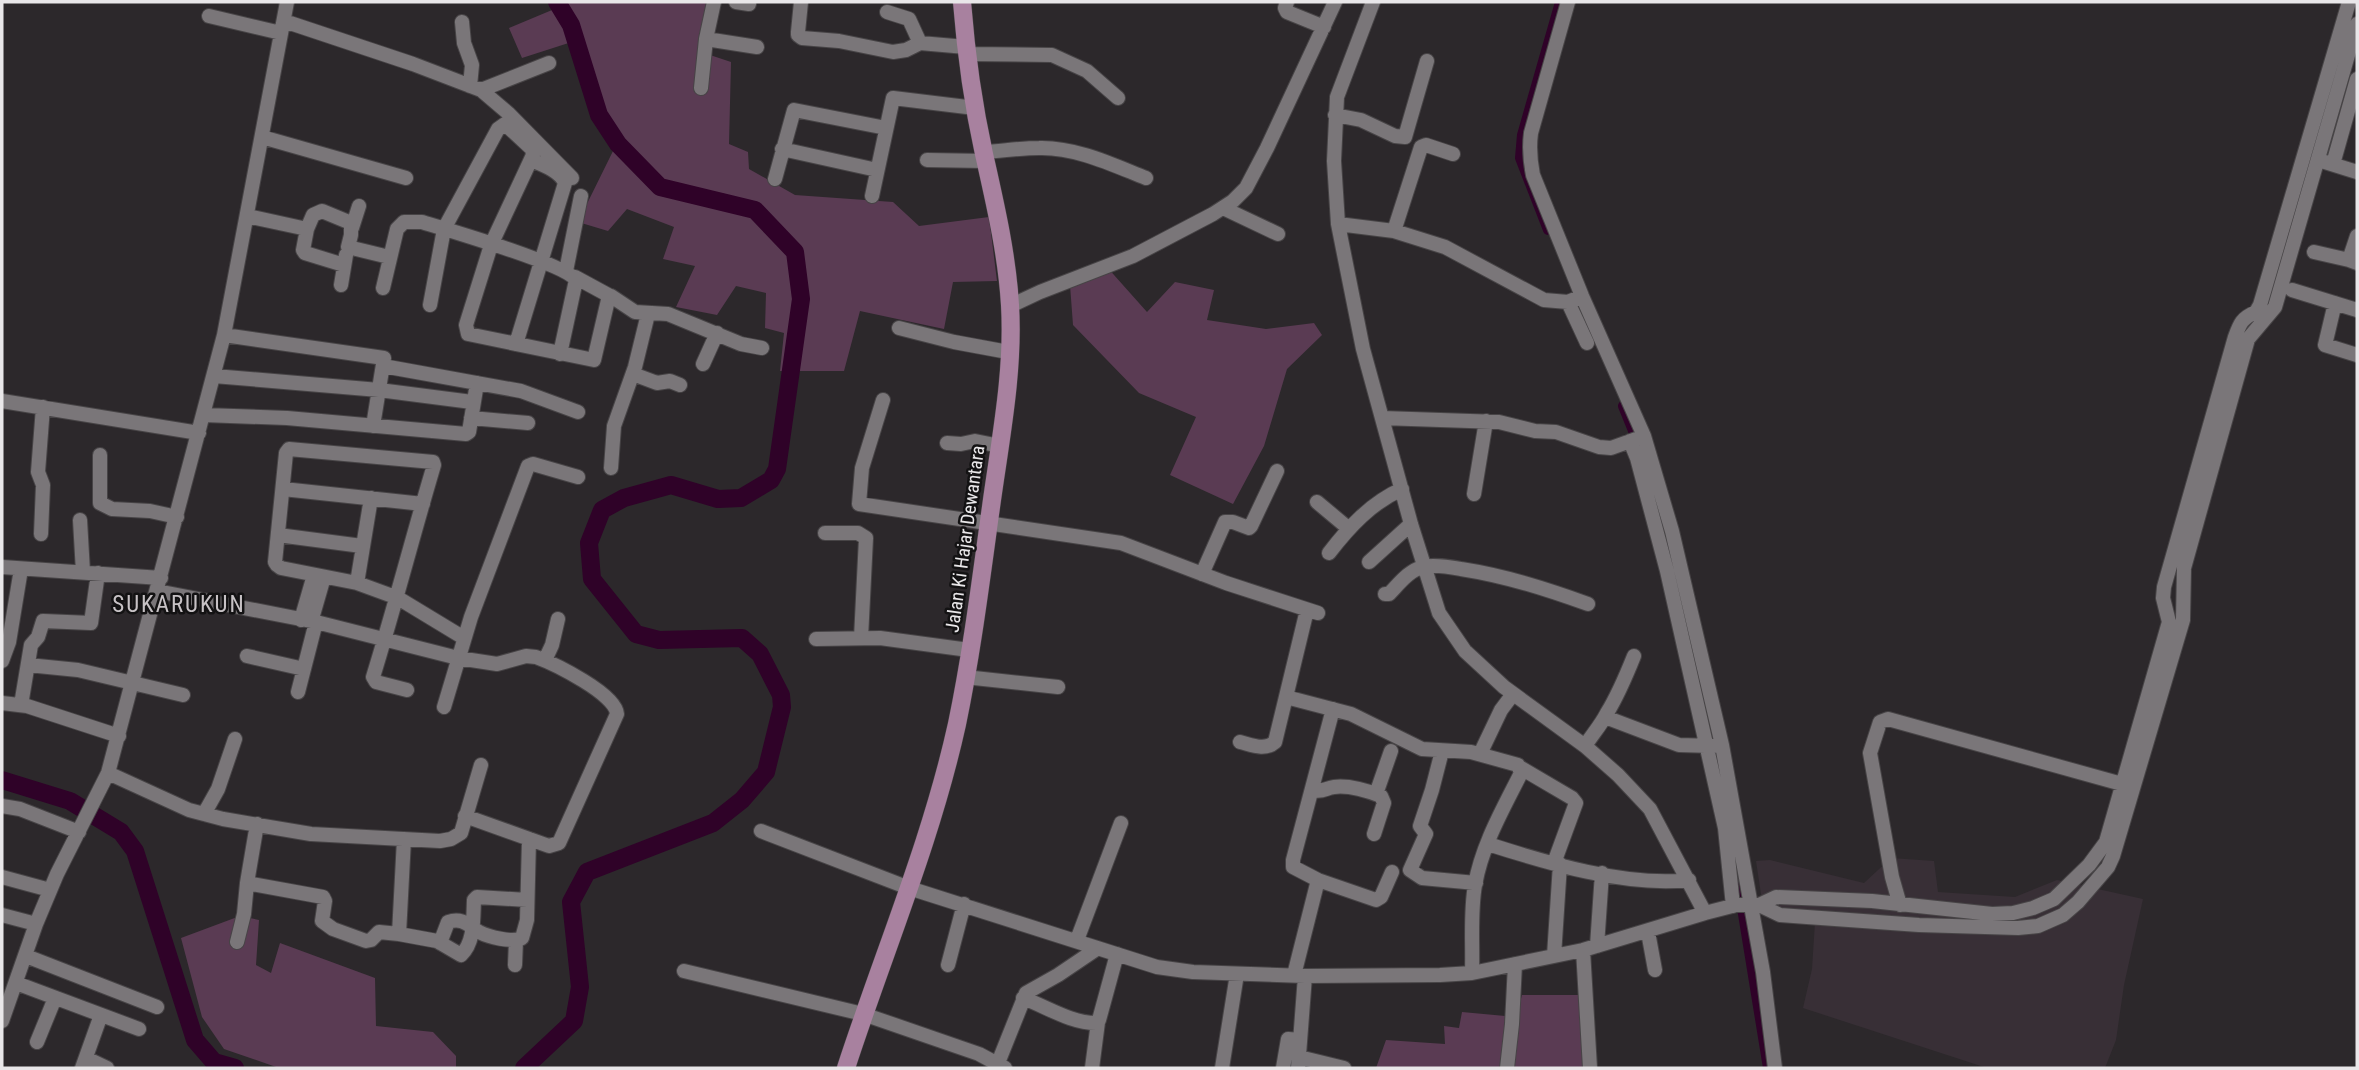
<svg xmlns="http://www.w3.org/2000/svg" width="2359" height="1070" viewBox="0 0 2359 1070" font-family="'Roboto Condensed',sans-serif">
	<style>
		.built { fill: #382f36 }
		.green { fill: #5a3b53 }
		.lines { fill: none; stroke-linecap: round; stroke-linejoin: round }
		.canal { stroke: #2f0228; stroke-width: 10 }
		.river { stroke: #2f0228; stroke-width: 18 }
		.minor-casing { stroke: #474446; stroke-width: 16 }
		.major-casing { stroke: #474446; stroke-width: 19 }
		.minor { stroke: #7a7679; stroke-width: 14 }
		.major { stroke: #a8819f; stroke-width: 18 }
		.labels { text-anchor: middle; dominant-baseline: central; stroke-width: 5; stroke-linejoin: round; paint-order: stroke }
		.street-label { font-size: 19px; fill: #e9e7e9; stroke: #131213 }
		.quarter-label { font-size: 23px; letter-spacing: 2px; fill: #c7c2c5; stroke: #131213 }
	</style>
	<rect width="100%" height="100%" fill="#2c282b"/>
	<path class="built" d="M1891 858 1934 861 1938 892 2015 897 2057 880 2143 899 2124 985 2116 1040 2105 1068H1987L1803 1008 1812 969 1815 922 1764 914 1756 861 1770 860 1864 883Z"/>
	<path class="green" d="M563 2H711L707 54 731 62 729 144 748 152 749 169 795 195 893 202 919 226 989 217 997 281 953 282 944 329 860 311 844 371H780L784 333 765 328 766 293 736 286 717 315 676 307 695 266 663 259 674 227 627 209 608 231 578 222 614 149 584 74 581 39 522 58 509 28 564 5Z
		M1106 266 1147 312 1175 282 1214 290 1207 320 1266 329 1314 323 1322 335 1287 369 1264 446 1233 504 1170 475 1196 417 1139 393 1073 325 1070 285Z
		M240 916 259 920 256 965 271 973 280 943 375 978 376 1026 433 1032 456 1056V1068H279L224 1049 202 1017 181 938Z
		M1522 995H1585V1068H1376L1386 1040 1445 1044 1444 1026 1459 1028 1462 1012 1516 1017Z"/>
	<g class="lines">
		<path class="canal" d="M1548 230 1520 158 1522 135 1560 2
			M1623 406 1638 443
			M1652 488 1671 557
			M1736 871 1768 1068"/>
		<path class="river" d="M2 780 70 801 121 832 135 851 195 1040 214 1062 235 1068
			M524 1068 574 1021 580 987 571 902 587 872 713 823 742 800 766 772 782 707 781 695 760 654 742 638 659 640 636 634 592 579 589 543 602 510 624 498 671 485 718 499 741 498 771 480 777 469 801 299 795 252 755 210 660 187 618 144 599 115 571 25 557 2"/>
		<defs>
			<path id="minor" d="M714 2 706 39 757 47
				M736 2 749 4
				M801 2 798 32V35L802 38 839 41 893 52 906 50 920 43 966 47
				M1287 2 1285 8 1287 12 1324 27
				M1373 2 1337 97 1334 161 1338 224 1363 349 1411 524 1439 613 1465 651 1504 687 1585 746 1618 775 1650 809 1705 913
				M1568 2 1531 133C1529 148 1530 160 1533 175L1582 296 1644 436 1672 531 1722 745 1763 972 1775 1068
				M887 12 909 19 920 43
				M209 16 281 33
				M284 21 413 64 481 90 508 113 572 178
				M462 22 464 43 472 65 470 86
				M966 54 1052 55 1087 71 1118 98
				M701 88 706 39
				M481 90 549 63
				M1335 115 1361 120 1395 136 1405 137 1427 61
				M262 137 406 178
				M782 149 877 170
				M983 152C1002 151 1021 148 1039 148 1076 147 1113 165 1146 178
				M927 160 985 161
				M2325 162 2357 172
				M2333 164 2357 79
				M775 179 794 110 886 128
				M872 196 893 98 975 108
				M1223 208 1278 234
				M247 216 307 229 313 215 322 211 351 223V235L348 247 389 257
				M1338 224 1394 231 1445 247 1544 300 1568 302 1582 296
				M352 228 359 206
				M307 229 303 250 305 253 344 265
				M1394 231 1421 147 1426 145 1453 154
				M2357 236 2349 260 2357 263
				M2314 252 2349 260
				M566 271 581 196
				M575 277 610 296
				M341 285 346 255
				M383 288 397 229 404 222H422C448 230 565 264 576 280L560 354
				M2292 290 2357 310
				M1568 302 1587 343
				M2335 303 2325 345 2357 355
				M430 305 444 229 498 129 505 124 532 149 533 155 491 245 466 325 468 334 594 360 608 300 611 296 635 312 668 314 741 344 762 348
				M1010 306 1040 292 1133 256 1213 214 1233 201 1246 188 1267 148 1335 2
				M899 328 954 342 1008 352
				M224 335 384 358 373 426
				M516 344 565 183C560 171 543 165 531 160
				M703 364 717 333
				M383 366 521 391 578 412
				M633 374 657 383 670 381 680 385
				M214 376 379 390 472 402
				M883 400 862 468 859 504 1121 543 1226 583 1318 613
				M2 401 199 433
				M204 415 287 418 466 434 469 432 477 383
				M471 418 528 423
				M1382 418 1499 422 1535 431 1556 432 1599 447 1611 448 1636 439
				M1630 441 1637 458 1667 571 1725 828 1733 906
				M947 443 961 444 975 441 1000 446
				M100 455V503L112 509 150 511 177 517
				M611 468 614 426 635 367 648 314
				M283 489 423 504
				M1474 494 1486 421
				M1317 502 1348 528
				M80 520 83 572
				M825 533H858L866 538 861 638
				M41 534 43 485 38 472 43 407
				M278 535 362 546
				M1329 553C1349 527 1371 503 1402 489
				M1369 562 1411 524
				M2 567 161 578
				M1202 574 1225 522H1233L1249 528 1251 526 1277 471
				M357 583 371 498
				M157 591 316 622 458 658 497 664 526 656 536 657C555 664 616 694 617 714L559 843 549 846 465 816
				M1385 594H1389C1398 585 1409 570 1423 567 1434 564 1450 567 1461 569 1506 576 1546 589 1588 604
				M301 620 314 575
				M311 622 324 577
				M816 639 880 638 969 650
				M247 656 304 669
				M545 660 552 645 558 619
				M2 661 9 642 21 569
				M28 665 78 670 183 695
				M965 677 1058 687
				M407 690 376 682 373 677C395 606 413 535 434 465L433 462 289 449 286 453 275 562 277 565 281 568 357 583 398 598 464 638
				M298 692 316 622
				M1286 697 1351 714 1422 749 1471 752 1518 765 1521 773C1503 809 1482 845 1475 885 1470 913 1473 944 1472 973
				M2 703 27 706 119 736
				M21 705 31 645 38 637 43 621 91 623 98 573
				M444 707 471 617 528 466 533 464 578 477
				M1333 709 1293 860V867L1318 880 1376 900 1381 897 1392 872
				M1605 717 1679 745 1714 746
				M1240 742C1252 745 1265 751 1275 742L1307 610
				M1585 746C1592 735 1601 725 1607 713 1618 695 1626 676 1634 656
				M1442 751 1432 790 1420 826 1426 834 1410 870 1422 878 1476 883
				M1480 754 1501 710 1513 694
				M1521 768 1572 798 1576 803 1554 863
				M108 773 189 810 223 819 311 834 440 841 451 839 461 833 481 765
				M1312 790C1323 793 1325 788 1334 787 1349 785 1368 791 1381 796L1384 803 1374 834
				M1376 794 1391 751
				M2 806 20 809 79 832
				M204 814 218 789 235 739
				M257 824 247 883 323 897 325 901 322 921 333 929 366 941 371 940 379 932 399 934 404 839
				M761 831 909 888 1157 967 1193 972 1305 976 1440 975 1472 973 1583 950 1705 913 1736 905H1759L1776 897 1872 901 1992 914 2013 913 2033 908 2054 899 2089 865 2106 842 2169 622 2163 598 2164 587 2235 337C2240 323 2242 318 2256 312L2260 305 2349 2
				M1488 844C1547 863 1626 887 1689 880
				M2 877 50 890
				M1759 905 1780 915 1807 917 1919 925 2018 928 2038 926 2063 915 2078 902 2108 867 2113 856 2183 620 2184 568 2248 339 2275 307 2357 24
				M1900 905 1892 877 1870 753 1880 722 1888 719 2122 784
				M2 915 36 924
				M1648 932 1655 970
				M399 934 437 941 461 955C475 942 473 918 474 900L477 897 527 900
				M1077 940 1121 823
				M237 942 244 914 247 883
				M440 943 448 922C462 917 468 925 479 932 489 937 512 943 522 938L527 920 529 839
				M1597 946 1602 873
				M1583 950 1590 1068
				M26 956 157 1007
				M1554 956 1560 864
				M515 965 516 940
				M948 965 964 904
				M684 971 863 1014 979 1054 1005 1068
				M1294 975 1318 880
				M16 983 139 1029
				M1023 998C1047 1007 1071 1023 1096 1023L1099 1020 1117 954
				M2 1021 36 924 57 874 108 773 224 335 287 2
				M37 1042 55 998
				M1299 1057 1344 1068
				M86 1058 107 1068
				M998 1063 1026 993 1058 975 1098 948
				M82 1068 101 1015
				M1092 1068 1098 1022
				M1222 1068 1237 974
				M1283 1068 1288 1039 1300 1040
				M1298 1068 1305 976
				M1507 1068 1512 1024 1515 964"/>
			<path id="major" d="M846 1068C883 954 931 842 957 724 972 652 981 579 991 507 1000 441 1014 372 1010 305 1007 254 995 203 984 154 973 104 966 53 962 2"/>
		</defs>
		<use href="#minor" class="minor-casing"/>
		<use href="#major" class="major-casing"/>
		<use href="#minor" class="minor"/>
		<use href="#major" class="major"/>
	</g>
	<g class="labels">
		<g class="street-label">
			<text transform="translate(965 539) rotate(-82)">Jalan Ki Hajar Dewantara</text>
		</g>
		<g class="quarter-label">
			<text x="179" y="604">SUKARUKUN</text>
		</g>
	</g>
	<rect width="2359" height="1070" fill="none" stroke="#e9e7e9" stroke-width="7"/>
</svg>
